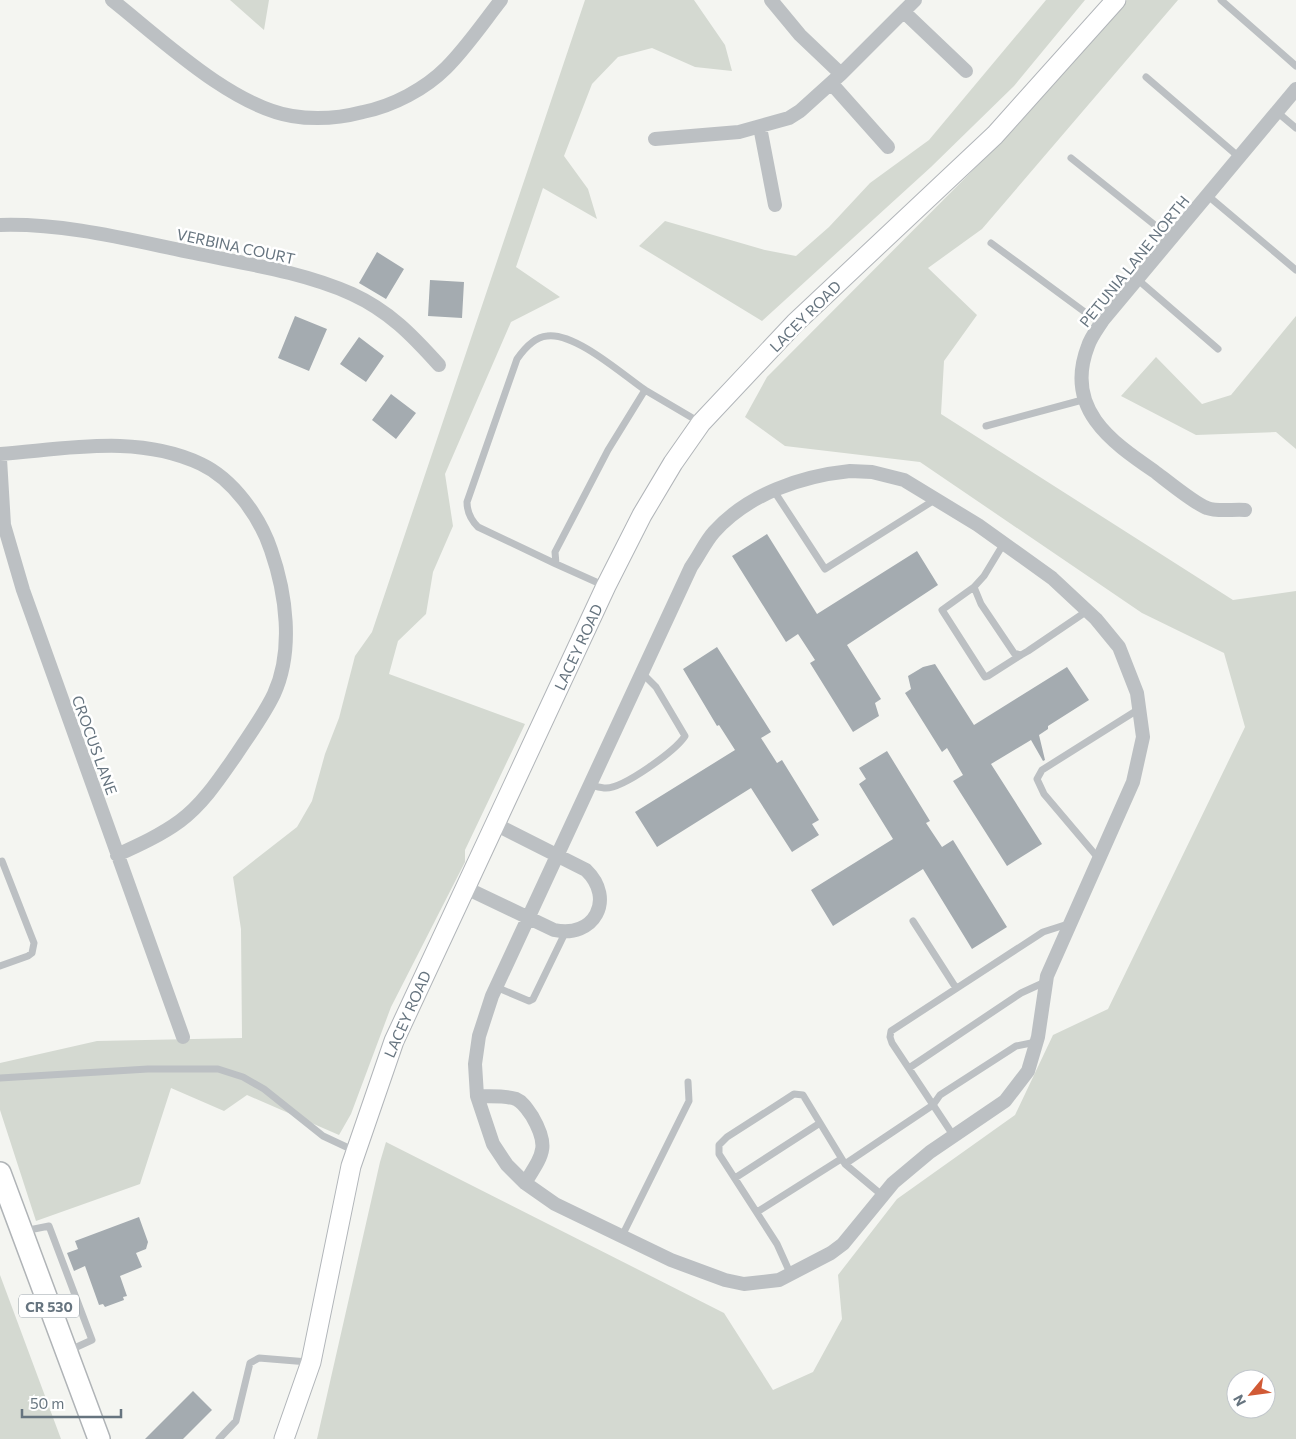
<svg xmlns="http://www.w3.org/2000/svg" width="1296" height="1439" viewBox="0 0 1296 1439" font-family="Commissioner,sans-serif">
	<style>
		.green { fill: #d4d9d1; fill-rule: evenodd }
		.building { fill: #a4abb0 }
		.lines { fill: none; stroke-linecap: round; stroke-linejoin: round }
		.secondary-casing { stroke: #b1b5b9; stroke-width: 21 }
		.primary-casing { stroke: #b0b4b7; stroke-width: 24 }
		.service { stroke: #bcc0c3; stroke-width: 7 }
		.minor { stroke: #bcc0c3; stroke-width: 14 }
		.secondary { stroke: #fff; stroke-width: 19 }
		.primary { stroke: #fff; stroke-width: 21 }
		.labels { text-anchor: middle; dominant-baseline: central; stroke-width: 5; stroke-linejoin: round; paint-order: stroke }
		.shield { fill: #fff; stroke: #949ea5; stroke-width: 1 }
		.shield-label { font-size: 14px; font-weight: bold; fill: #66747f }
		.street-label { font-size: 15px; fill: #66747f; stroke: #fff }
	</style>
	<rect width="100%" height="100%" fill="#f4f5f1"/>
	<path class="green" d="M229 0H269L264 30 230 0Z
		M585 0H694L725 45 732 71 695 67 652 48 618 57 592 84 564 156 588 189 597 219 543 188 516 267 560 297 511 322 445 474 453 526 433 572 426 614 398 641 389 674 525 724 465 850V862L391 1007 351 1114 339 1135 247 1095 224 1111 171 1088 140 1184 36 1221 0 1110V1063L97 1041 242 1038 241 929 233 877 297 827 312 801 325 754 339 718 355 656 372 632Z
		M1046 0H1085L1014 86 931 167 762 321 639 246 665 221 765 250 796 256 829 227 870 183 929 140Z
		M1127 0H1178L982 229 928 268 977 315 944 361 941 414 1233 600 1296 591V1439H317L380 1162 386 1142 724 1313 773 1390 813 1372 842 1319 838 1275 897 1199 1015 1115 1053 1035 1108 1009 1245 727 1224 653 1142 613 920 462 785 446 745 417 767 377 1015 128ZM1236 1379H1266V1409H1236Z
		M1296 316V449L1276 432 1196 435 1121 396 1156 357 1202 404 1231 395Z
		M0 1275 61 1439H0Z"/>
	<path class="building" d="M377 252 404 269 386 299 359 283Z
		M430 280 464 282 462 318 428 316Z
		M295 316 327 329 309 371 278 358Z
		M359 337 384 356 366 382 340 364Z
		M391 394 416 413 396 439 372 420Z
		M767 534 817 614 917 551 938 585 847 645 881 699 875 703 879 716 853 732 810 663 815 660 798 634 786 642 732 556Z
		M717 647 771 732 761 738 777 763 782 760 819 820 812 824 819 835 792 852 751 788 657 847 635 812 735 750 719 725 717 726 683 669Z
		M935 664 974 725 1067 667 1089 700 1048 726V729L1039 735 1045 760 1043 761 1031 740 991 764 1042 844 1007 866 953 781 963 775 947 748 942 752 905 693 911 689 908 676 923 667Z
		M887 751 930 821 926 823 942 847 953 840 1007 927 972 949 923 869 833 926 811 890 893 839 859 784 866 779 859 768Z
		M139 1217 148 1242 146 1249 136 1253 142 1267 120 1276 127 1296 123 1297 124 1300 105 1307 103 1304 99 1305 85 1266 74 1271 67 1253 78 1249 75 1241Z
		M193 1391 212 1410 183 1439H145Z"/>
	<g class="lines">
		<defs>
			<path id="secondary" d="M284 1439 311 1362 351 1166 394 1041 606 586 642 515 673 463 701 423 795 323 995 135 1116 0"/>
			<path id="primary" d="M0 1173 99 1439"/>
		</defs>
		<use href="#secondary" class="secondary-casing"/>
		<use href="#primary" class="primary-casing"/>
		<path class="service" d="M1221 0 1296 66
			M1146 77 1239 157
			M1277 112 1296 128
			M1071 158 1171 238
			M1207 195 1296 270
			M991 243 1101 324
			M1137 279 1218 349
			M986 426 1086 399
			M774 491 825 569 936 499
			M1004 543 984 576 974 587 981 604 1014 653 1021 655 1028 651 1087 611
			M556 564 478 527C471 520 467 513 467 502L517 359C524 349 534 337 547 336 575 332 623 375 645 390
			M605 586 556 564 555 552 608 450 645 390 701 423
			M974 587 942 610 983 674 985 677 988 676 1021 655
			M590 785C595 786 601 788 606 788 624 788 675 751 685 736L656 687 642 673
			M1099 859 1044 794 1037 779 1042 770 1139 709
			M913 921 956 988
			M0 966 28 956 32 953 34 943 2 861
			M496 987 529 1001 533 999 565 933
			M909 1068 1021 993 1045 982
			M0 1078 148 1069H218L243 1077 264 1089 323 1136 355 1151
			M953 1135 892 1043 890 1037 891 1031 1043 932 1071 923
			M845 1164 933 1105 940 1095 1016 1046 1036 1042
			M735 1178 820 1123
			M757 1212 841 1159
			M24 1231 49 1226 92 1340 68 1351
			M622 1236 689 1101 688 1082
			M791 1275 777 1244 719 1154V1145L727 1137 794 1094 803 1095 845 1164 883 1196
			M219 1439 236 1421 250 1363 259 1358 308 1362"/>
		<path class="minor" d="M112 0C160 38 231 106 292 116 316 120 340 118 363 112 393 106 425 89 446 68 466 48 483 23 501 0
			M771 0 800 35 841 74
			M904 12 966 71
			M831 83 888 147
			M760 127 775 205
			M655 139 739 132 789 118 800 111 841 74 915 0
			M0 225C66 223 130 240 194 253 247 264 303 272 352 294 389 311 412 335 439 365
			M0 454C67 449 138 434 201 464 233 479 260 517 271 550 286 593 294 650 274 694 264 715 249 735 236 755 220 778 203 804 180 821 161 835 139 845 117 855
			M0 459 4 525 23 590 183 1037
			M850 471 872 472 904 480 978 525 1052 578 1096 619 1119 647 1137 693 1143 737 1133 782 1047 976 1038 1037 1028 1071 1005 1101 930 1152 893 1183 843 1244 831 1253 779 1280 744 1284 725 1280 671 1260 555 1204 525 1183 507 1165 493 1144 477 1096 475 1064 479 1036 492 996 691 567C699 556 705 542 714 532 748 494 801 476 850 471Z
			M1245 510C1234 509 1217 512 1207 508 1195 504 1166 480 1154 471 1110 441 1064 408 1088 346 1091 337 1098 328 1103 320L1296 89
			M466 888 554 930C594 939 616 899 586 870L495 824
			M477 1096C489 1097 504 1095 516 1099 523 1102 527 1109 532 1116 550 1147 543 1154 525 1183"/>
		<use href="#secondary" class="secondary"/>
		<use href="#primary" class="primary"/>
	</g>
	<g class="labels">
		<rect class="shield" x="19" y="1294.5" width="60" height="23" rx="4"/>
		<g class="shield-label">
			<text x="49" y="1306">CR 530</text>
		</g>
		<g class="street-label">
			<text transform="translate(236 246) rotate(12)">VERBINA COURT</text>
			<text transform="translate(1134 261) rotate(-51)">PETUNIA LANE NORTH</text>
			<text transform="translate(805 316) rotate(-45)">LACEY ROAD</text>
			<text transform="translate(578 647) rotate(-65)">LACEY ROAD</text>
			<text transform="translate(95 745) rotate(70)">CROCUS LANE</text>
			<text transform="translate(407 1014) rotate(-66)">LACEY ROAD</text>
		</g>
	</g>
	<g transform="translate(1251 1394) rotate(241)"><circle r="24" fill="#ffffff" stroke="#c2c7cc"/>
	<path d="M0-4L9 19L0 12L-9 19Z" fill="#d15a35"/>
	<text y="-8" font-size="14" font-weight="bold" text-anchor="middle" fill="#66747f">N</text>
	</g>
	<path d="M22 1409v8h99v-8" fill="none" stroke="#66747f" stroke-width="2.5"/>
	<text x="30" y="1409" font-size="15" fill="#66747f" stroke="#ffffff" stroke-width="4" paint-order="stroke">50 m</text>
</svg>
